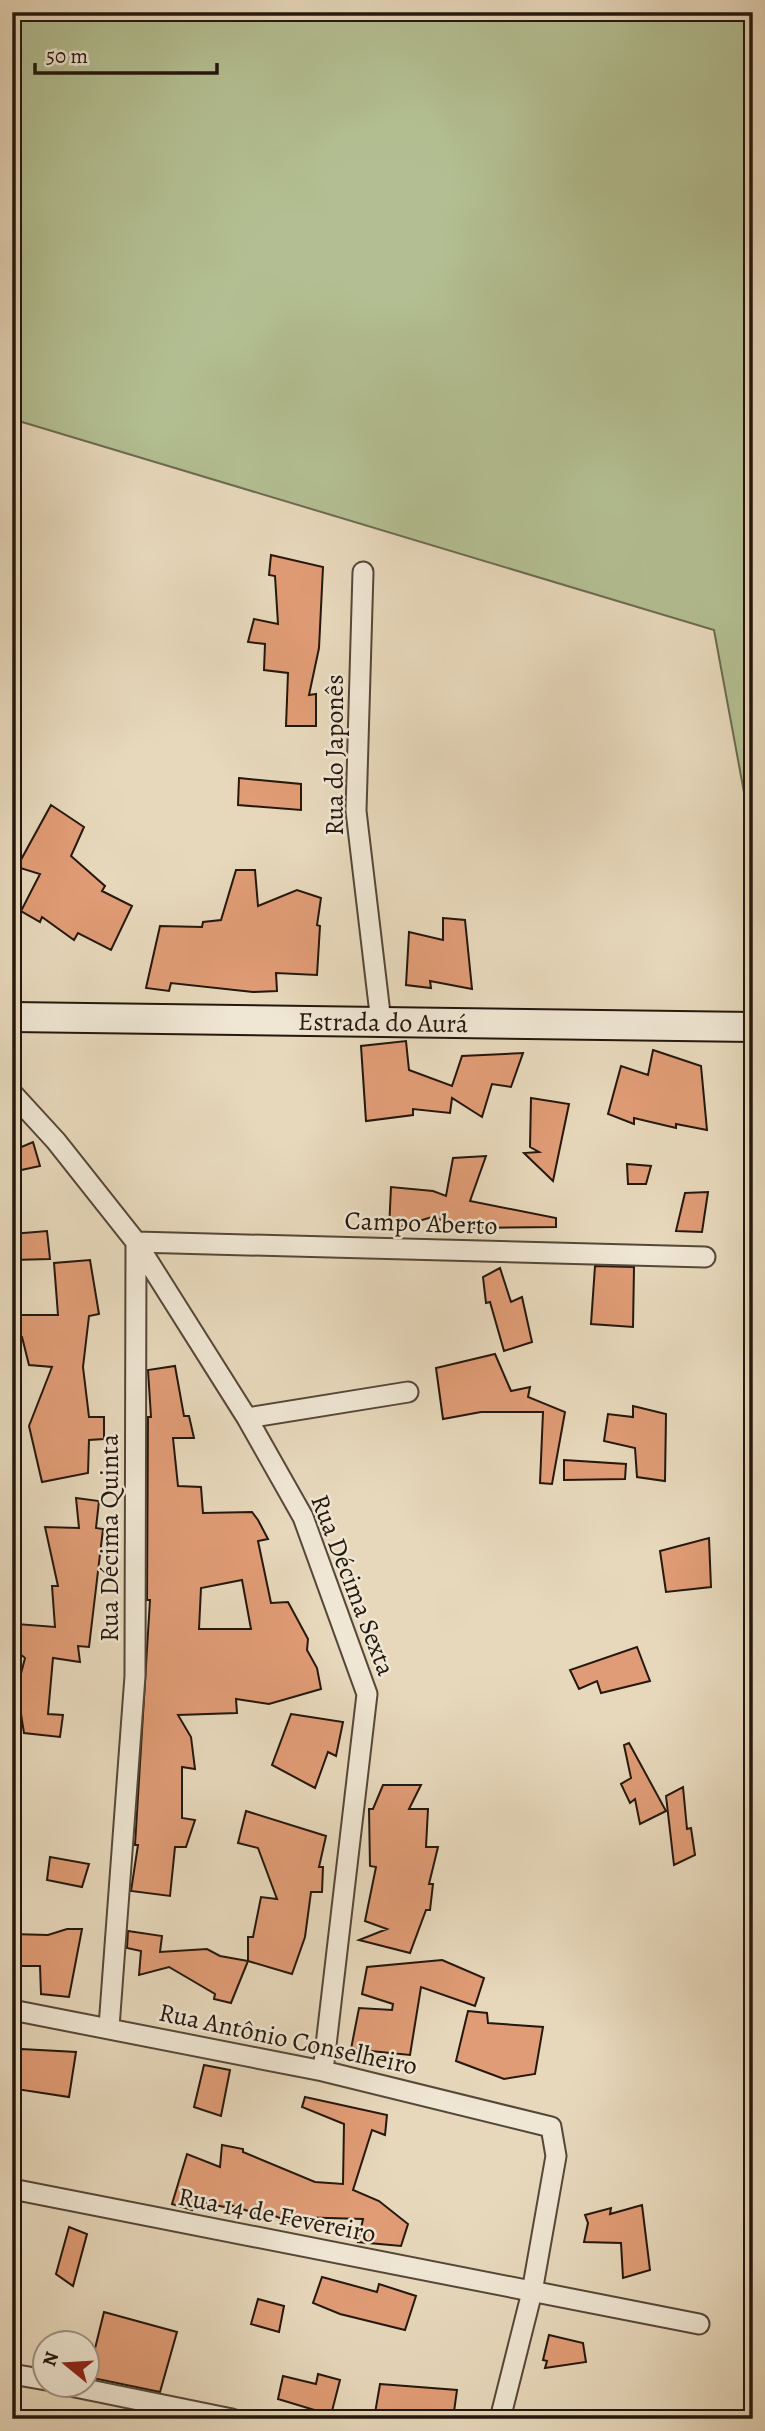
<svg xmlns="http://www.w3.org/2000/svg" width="765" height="2431" viewBox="0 0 765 2431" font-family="Alegreya,serif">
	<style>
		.green { fill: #b3bf92; stroke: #6c6b50; stroke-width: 2 }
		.building { fill: #e09c76; stroke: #24170d; stroke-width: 2; fill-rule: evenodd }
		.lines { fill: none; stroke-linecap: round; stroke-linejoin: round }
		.street-casing { stroke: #554738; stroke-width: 23 }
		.secondary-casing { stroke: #24170d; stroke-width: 32 }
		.street { stroke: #efe6d3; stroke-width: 19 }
		.secondary { stroke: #efe6d3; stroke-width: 28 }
		.labels { text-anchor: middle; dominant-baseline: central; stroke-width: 5; stroke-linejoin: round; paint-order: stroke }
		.street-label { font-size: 26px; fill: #24170d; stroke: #efe6d3 }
	</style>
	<rect width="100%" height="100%" fill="#e7d8bb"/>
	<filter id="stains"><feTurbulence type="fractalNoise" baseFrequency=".00286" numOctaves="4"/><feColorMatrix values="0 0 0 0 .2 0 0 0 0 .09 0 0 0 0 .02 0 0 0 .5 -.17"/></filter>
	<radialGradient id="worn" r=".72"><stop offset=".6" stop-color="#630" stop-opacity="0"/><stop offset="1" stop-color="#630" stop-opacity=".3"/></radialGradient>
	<path class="green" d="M12 12H753V841L714 630 12 419Z"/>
	<path class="building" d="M271 555 323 567 319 648 309 695 316 694V726H286L288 673 264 670 265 644 248 642 254 619 278 624 275 576 269 575Z
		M239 778 301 784V810L238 805Z
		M51 805 84 827 71 856 105 886 102 891 132 906 111 950 78 933 74 940 42 917 40 922 21 911 40 874 17 867Z
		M236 870H255L258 906 297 890 321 898 317 925 320 926 317 975 276 973 277 991 253 992 171 983 169 991 146 988 160 926 202 927 203 922 221 920Z
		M443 918 465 920 472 989 430 981 431 988 406 985 409 932 443 940Z
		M406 1041 409 1070 452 1086 462 1056 523 1053 511 1087 492 1084 482 1117 452 1098 450 1113 413 1109V1115L366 1121 361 1046Z
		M653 1050 701 1066 707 1130 676 1124V1128L634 1118V1124L608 1114 621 1066 648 1075Z
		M531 1098 569 1104 553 1181 524 1153 539 1152 530 1147Z
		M33 1142 40 1166 12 1172V1151Z
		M486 1156 470 1201 556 1218V1227L468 1228 432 1217 389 1230 391 1187 433 1191 446 1196 453 1158Z
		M627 1164 651 1166 646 1184H628Z
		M708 1192 702 1232 676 1231 685 1193Z
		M47 1231 50 1259 12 1260V1234Z
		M90 1260 99 1314 89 1316 83 1367 89 1417H104V1439L89 1440 88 1473 42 1482 29 1426 52 1367 29 1365 22 1337 12 1336V1315H58L54 1263Z
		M595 1266 634 1267 633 1327 591 1324Z
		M500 1268 511 1302 522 1297 532 1342 504 1351 490 1302 486 1303 483 1277Z
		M495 1354 511 1391 530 1387 528 1397 565 1412 552 1484 540 1483 543 1412H481L443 1419 436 1368Z
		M175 1366 184 1416H189L194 1438H173L178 1486 201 1487 203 1513 252 1512 258 1520 268 1539 258 1541 271 1603 288 1602 308 1639 307 1650 317 1668 321 1689 269 1704 236 1699 237 1713 178 1715 191 1737 195 1769 182 1767V1818L195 1820 186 1847H175L170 1896 131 1891 138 1845H135L150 1600H147L148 1417H151L148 1370ZM242 1580 251 1629H199L201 1588Z
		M633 1406 666 1414 665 1481 637 1477 635 1448 604 1441 608 1414 633 1417Z
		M564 1460 626 1464 625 1479 564 1480Z
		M76 1498 99 1501 96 1528 103 1529 89 1647 78 1646 80 1662 53 1658 48 1714 63 1715 60 1737 24 1733 17 1689 25 1658 19 1653 17 1624 55 1627 52 1586H58L45 1527 79 1528Z
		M709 1538 711 1587 666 1592 660 1551Z
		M637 1647 650 1681 601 1693 597 1681 579 1689 570 1670Z
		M291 1714 343 1722 336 1756 328 1752 315 1788 272 1765Z
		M629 1743 666 1811 640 1824 635 1799 630 1803 621 1784 631 1778 624 1745Z
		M383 1785H421L409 1809H428L426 1847H438L429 1884H433L430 1910H426L410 1953 359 1940 387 1929 365 1921 376 1867 370 1866 369 1809H373Z
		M683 1787 687 1829 691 1828 695 1855 674 1865 666 1796Z
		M246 1811 326 1836 319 1867H323L322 1892H311L305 1937 292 1974 248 1961V1937H253L261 1897 277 1899 258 1848 238 1843Z
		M50 1857 89 1864 82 1887 47 1880Z
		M67 1929H82L69 1997 41 1994 40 1966H12V1934L48 1935Z
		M128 1931 162 1936 160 1952 207 1949 220 1956 248 1961 231 2003 214 1999 215 1994 169 1967 139 1975 141 1951 127 1948Z
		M442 1960 484 1978 475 2006 421 1987 410 2055 351 2049 359 2008 392 2010 393 2004 362 1994 367 1967Z
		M468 2011 487 2013 488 2023 543 2027 535 2074 504 2079 456 2061Z
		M21 2049 76 2052 69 2097 16 2089Z
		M204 2065 230 2070 221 2116 194 2107Z
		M305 2097 387 2115 385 2135 372 2130 353 2190 379 2201 408 2224 401 2246 358 2242 363 2219 294 2217 293 2223 267 2213 266 2217 230 2205V2208L194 2201 192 2210 172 2204 187 2154 220 2167 222 2145 243 2149V2152L315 2182 343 2184 344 2124 302 2107Z
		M642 2205 650 2270 623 2278 621 2243 584 2242 588 2223 585 2215 611 2208 610 2214Z
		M69 2227 87 2234 73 2286 56 2274Z
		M322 2277 377 2292 379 2284 416 2296 405 2330 340 2314 313 2303Z
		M258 2299 284 2306 279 2332 251 2324Z
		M104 2312 177 2332 160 2392 88 2377Z
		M549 2335 583 2343 586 2362 545 2368 547 2361 543 2360Z
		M318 2374 340 2380 331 2415 278 2399 283 2376 316 2384Z
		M380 2384 457 2390 453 2419H374Z"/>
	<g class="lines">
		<defs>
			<path id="street" d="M363 572 356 811 381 1022
				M12 1093 56 1141 136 1242 247 1418 303 1517 367 1694 323 2071
				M136 1242 705 1257
				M247 1418 408 1392
				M12 2010 323 2071 551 2127 556 2156 532 2292 500 2419
				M109 2027 135 1676 136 1242
				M12 2189 699 2324
				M12 2374 46 2380
				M70 2386 232 2419"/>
			<g id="secondary">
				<path id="s1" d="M12 1017 753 1027"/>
			</g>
		</defs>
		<use href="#street" class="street-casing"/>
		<use href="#secondary" class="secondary-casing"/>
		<use href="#street" class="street"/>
		<use href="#secondary" class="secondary"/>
	</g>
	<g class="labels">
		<g class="street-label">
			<text transform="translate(334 755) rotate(-90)">Rua do Japonês</text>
			<text stroke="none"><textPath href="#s1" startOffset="371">Estrada do Aurá</textPath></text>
			<text transform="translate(421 1223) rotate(2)">Campo Aberto</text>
			<text transform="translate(109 1538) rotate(-90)">Rua Décima Quinta</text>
			<text transform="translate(353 1585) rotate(69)">Rua Décima Sexta</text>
			<text transform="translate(288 2039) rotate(12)">Rua Antônio Conselheiro</text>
			<text transform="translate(277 2215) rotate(11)">Rua 14 de Fevereiro</text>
		</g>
	</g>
	<rect width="765" height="2431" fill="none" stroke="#e7d8bb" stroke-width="42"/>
	<rect x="14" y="14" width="737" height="2403" fill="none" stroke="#24170d" stroke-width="3.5"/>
	<rect x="21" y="21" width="723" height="2389" fill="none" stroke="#24170d" stroke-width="2"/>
	<g transform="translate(66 2364) rotate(288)"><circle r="33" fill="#efe6d3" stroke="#9e9384" stroke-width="2"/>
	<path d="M0-5L12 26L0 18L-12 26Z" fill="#8f2418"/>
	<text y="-10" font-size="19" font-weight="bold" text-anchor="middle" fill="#24170d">N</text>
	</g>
	<path d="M35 63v10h182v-10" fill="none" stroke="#24170d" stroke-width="3.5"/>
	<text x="46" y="63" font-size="21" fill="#24170d" stroke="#efe6d3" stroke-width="5" paint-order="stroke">50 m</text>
	<rect width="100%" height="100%" filter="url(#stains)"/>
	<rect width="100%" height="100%" fill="url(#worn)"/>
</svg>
